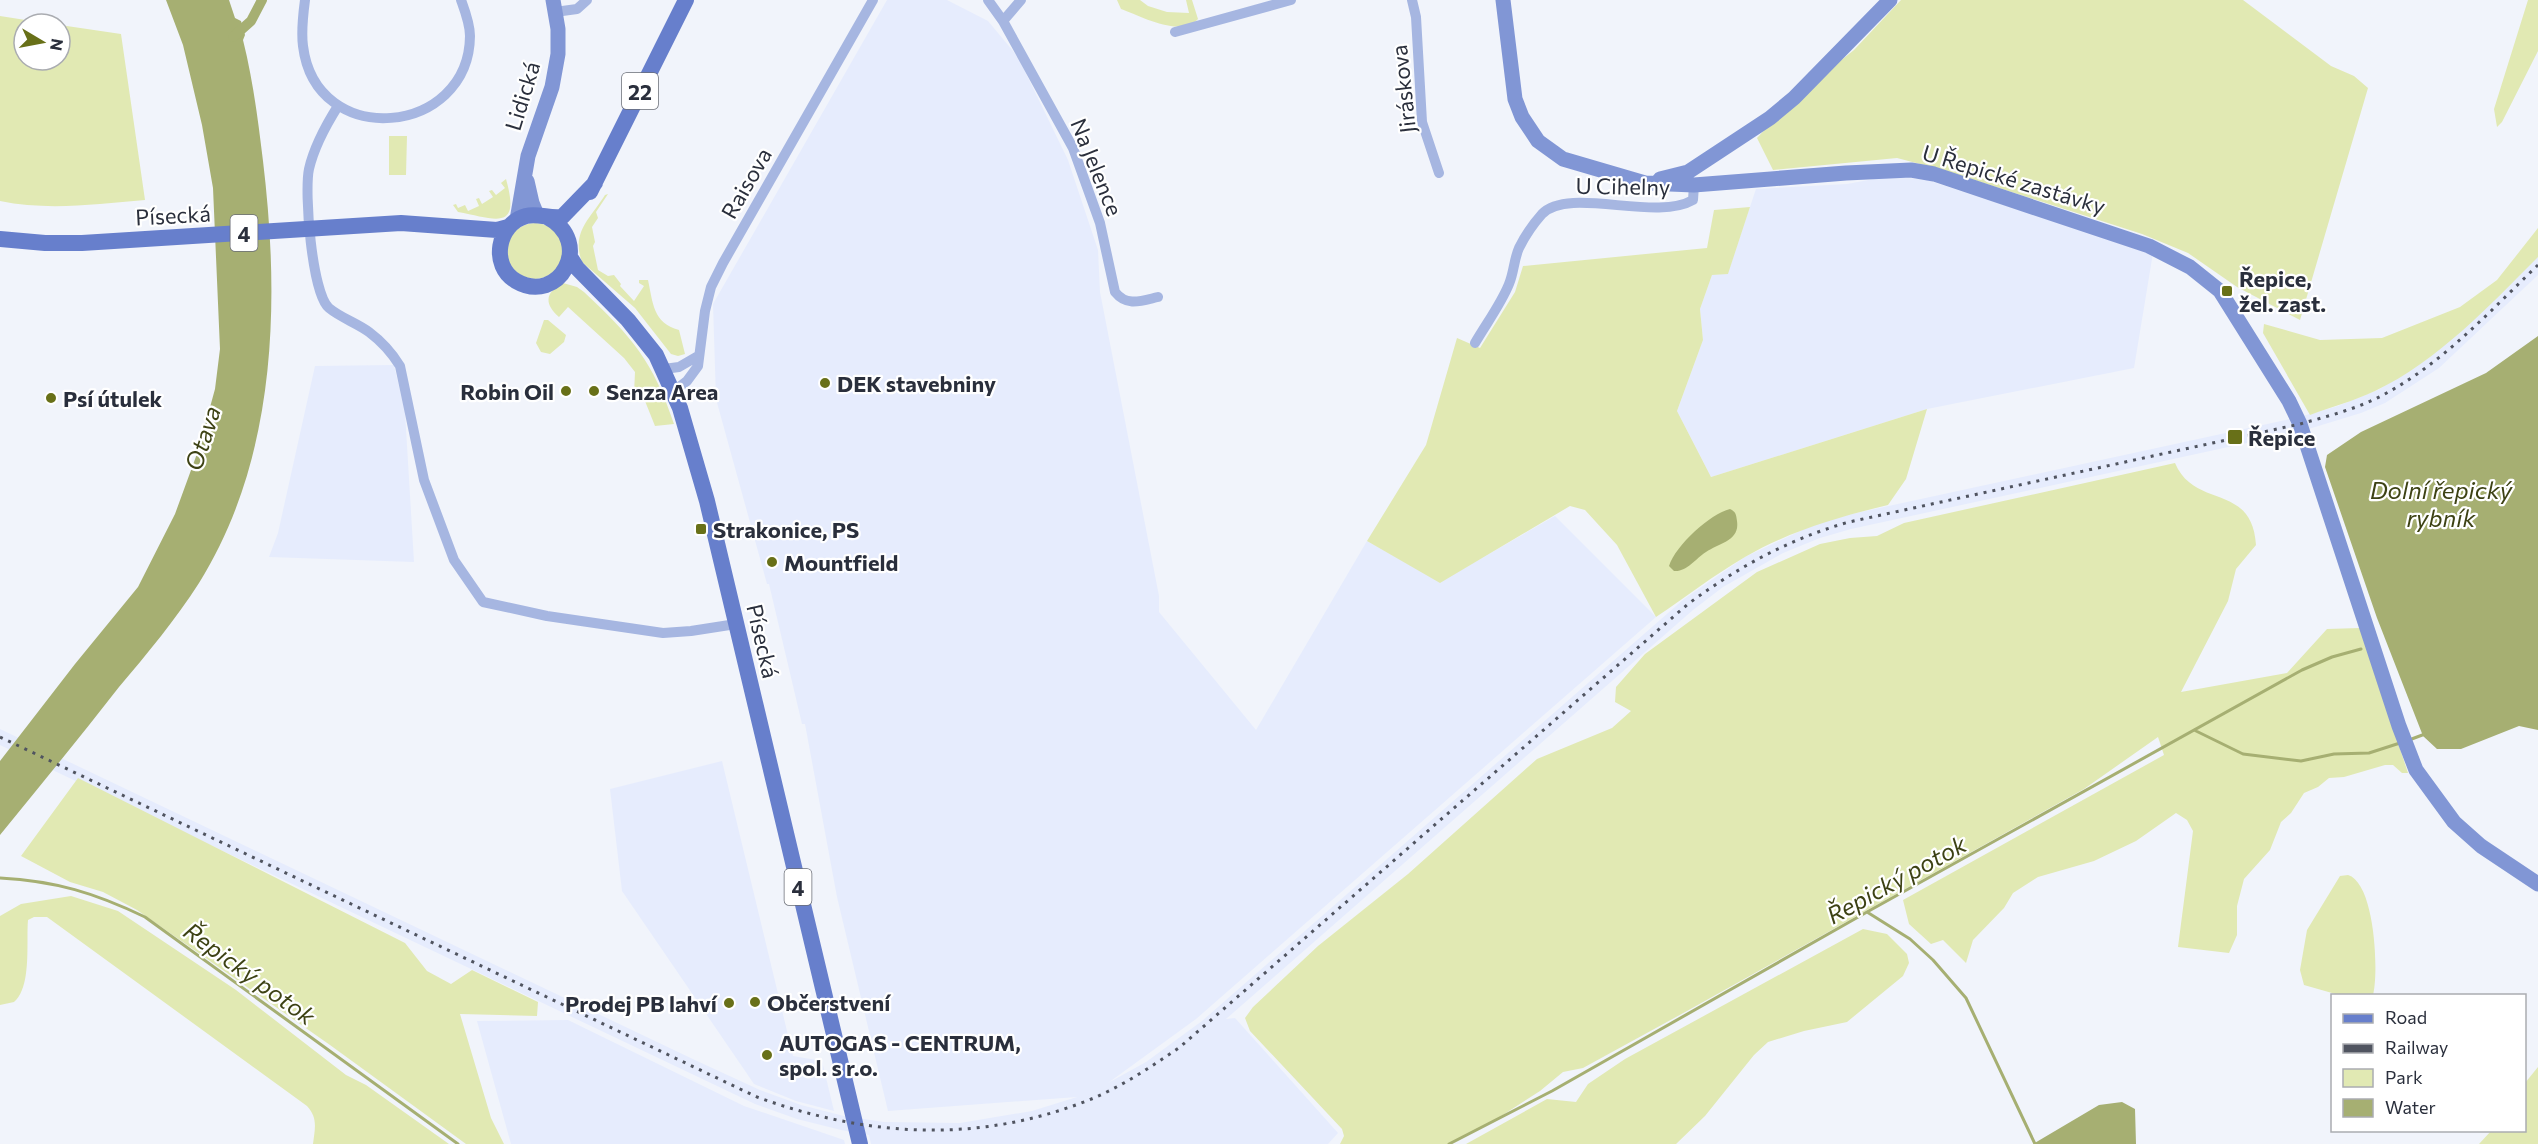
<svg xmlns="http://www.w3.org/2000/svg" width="2538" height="1144" viewBox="0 0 2538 1144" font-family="Commissioner,sans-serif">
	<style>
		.built { fill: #e6ecfd }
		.green { fill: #e1e9b3 }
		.water { fill: #a6af72 }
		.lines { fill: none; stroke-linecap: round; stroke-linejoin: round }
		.stream { stroke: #a6af72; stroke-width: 3 }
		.canal { stroke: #a6af72; stroke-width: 10 }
		.street { stroke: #a6b6e1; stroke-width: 10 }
		.secondary { stroke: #8196d5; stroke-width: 15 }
		.primary { stroke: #677fcc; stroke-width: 16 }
		.rail { stroke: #505460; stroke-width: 3; stroke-dasharray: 3 6; stroke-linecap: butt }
		.poi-dot { fill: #687018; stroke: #fff; stroke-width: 2 }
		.labels { text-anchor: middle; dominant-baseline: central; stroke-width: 4.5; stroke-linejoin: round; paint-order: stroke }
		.shield { fill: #fff; stroke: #6a6d76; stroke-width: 1.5 }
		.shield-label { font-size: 21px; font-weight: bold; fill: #2a2f3c }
		.street-label { font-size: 22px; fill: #2a2f3c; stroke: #fff }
		.poi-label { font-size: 22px; font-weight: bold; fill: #2a2f3c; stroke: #fff; text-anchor: start }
		.water-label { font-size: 24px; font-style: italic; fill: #3d4214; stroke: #fff }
	</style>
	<rect width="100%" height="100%" fill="#f1f4fb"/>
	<path class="built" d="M887 0H947L988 21 1018 57 1068 160 1098 250 1100 292 1159 596V612L1256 730 1367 541 1440 582 1555 516 1656 617 1196 1019 1108 1083 1146 1062 1202 1021 1684 599 1745 557 1815 524 1847 515 2299 417 2338 406 2378 390 2430 357 2538 255V275L2439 368 2385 403 2361 413 2302 431 1851 529 1820 538 1783 553 1723 587 1693 610 1226 1019 1235 1018 1338 1133 1328 1144H871L869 1135 841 1130 797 1119 755 1104 0 745V729L697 1061 760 1090 801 1105 844 1116 884 1122 960 1123 1032 1111 1077 1097 888 1111 837 897 805 724H802L769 584H767L716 399 713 304Z
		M1890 176 1927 180 2153 253 2134 368 1927 409 1711 477 1677 411 1703 340 1700 309 1712 275 1728 273 1756 189 1847 184Z
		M394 365 405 412 414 562 269 557 278 533 315 366Z
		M722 761 793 1056 822 1061 834 1111 796 1101 754 1084 622 891 610 789Z
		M568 1020 744 1106 844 1140 845 1144H511L477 1021Z"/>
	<path class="green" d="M1117 0H1140L1148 6 1167 12 1189 13 1186 0H1192L1198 19C1180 38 1141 16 1121 9Z
		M1901 0H2243L2331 66 2354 76 2368 88 2300 320 2237 287 2188 253 2142 234 1943 170 1897 158 1773 170 1757 138 1794 98 1854 50Z
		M2528 0H2538V51L2502 122 2497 127 2494 109Z
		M0 16 51 24H24V60H60V25L121 34 145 200C97 204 48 211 0 201Z
		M389 136H407L406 175H389Z
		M506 179C521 232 496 219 458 212L453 205 456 204 458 208 465 205 468 211 479 206 476 199 479 198 482 204 493 197 489 191 492 190 496 195 505 188 501 183Z
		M608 194 596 212 598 218 592 227 595 242 593 246 598 270 608 276 614 275 621 284 620 286 634 301 644 286 639 283V280H648C653 303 653 323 679 330L685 354 678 356 671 354 635 308 582 262C571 232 590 219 605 195Z
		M1750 207 1728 274 1712 275 1700 309 1703 340 1677 411 1711 477 1927 409 1906 479 1888 505C1838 517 1790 531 1745 557 1714 575 1686 597 1656 617L1617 545 1585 510 1570 506 1440 583 1367 541 1426 445 1457 338 1480 348 1515 292 1523 266 1707 248 1714 210Z
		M507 251a28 28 0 1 1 56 0a28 28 0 1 1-56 0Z
		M2538 228V257C2489 306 2438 361 2375 391 2354 401 2331 407 2310 415L2263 333 2264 324 2320 340 2382 338 2460 307 2497 280Z
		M563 283 577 287 584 292C632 337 653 361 674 424L655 426 643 396 634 394 635 372 624 358 568 307 559 317C543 303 546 292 563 283Z
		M544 320H548L566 335 564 342 550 354 541 352 536 343Z
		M2175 463C2195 510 2252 482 2256 545L2236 569 2228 601 2181 692 2287 673 2327 629 2360 628 2408 773H2402L2393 765H2385L2344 777 2329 778 2318 787 2304 793 2291 813 2281 822 2270 850 2244 879 2237 906V935L2229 953 2178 947 2193 831 2187 820 2176 813 2136 841 2094 861 2038 877 2013 893 2004 908 1973 940 1966 963 1943 940 1931 944 1909 924 1903 900 2164 755 2158 737 2084 789 1687 1011 1583 1068 1563 1072 1540 1091 1492 1122 1449 1144H1340L1344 1136 1342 1129 1250 1031 1245 1018 1253 1007 1318 946 1408 874 1537 759 1612 728 1631 711 1615 702 1616 687 1645 654 1757 572 1820 544 1850 538 1877 536 1904 523Z
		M78 778 405 943 427 971 451 984 472 970 538 1002 537 1016 460 1014 491 1118 504 1144H466L330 1045 137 910 103 892 70 882 21 856Z
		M2348 875C2375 883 2379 972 2373 995H2339L2304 985 2300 970 2307 930 2340 876Z
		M71 896 118 911 236 990 346 1075 366 1085 449 1144H313C315 1128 318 1118 307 1106L47 917H34L28 920C26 941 32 987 14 1002L0 1005V916L21 904Z
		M1863 929 1887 934 1907 954 1909 963 1903 976 1847 1022 1804 1031 1768 1042 1754 1055 1705 1116 1676 1144H1466L1547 1099 1576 1102 1588 1084 1625 1059Z
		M2538 1067V1144H2479L2491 1131 2524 1130 2525 1083Z"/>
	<path class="water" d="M166 0H229L235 18 241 21 245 35 243 40C253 80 258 120 263 161 280 302 277 458 199 583 176 619 147 654 119 687 80 737 40 786 0 835V761L75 664 138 587 175 514 198 451 215 389 220 349 213 188 202 125 183 45Z
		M2538 336V730L2519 726 2461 749H2437L2423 736 2377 618 2325 467 2327 455 2361 432 2486 373Z
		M1730 509C1736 512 1736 514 1737 521 1740 541 1719 543 1706 552 1695 559 1687 572 1674 571L1669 566C1676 545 1710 514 1730 509Z
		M2122 1102 2135 1109 2136 1144H2033L2099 1105Z"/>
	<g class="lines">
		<path class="stream" d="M2194 730 2243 754 2301 761 2334 754 2369 753 2400 743
			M2409 740 2425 734
			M0 878C56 881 95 893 145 917L458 1144
			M1867 912 1910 939 1933 960 1966 998 2035 1144
			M1449 1144 1552 1091 1867 912 2302 670 2332 657 2361 649"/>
		<path class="canal" d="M233 37 251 21 262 0"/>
		<path class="street" d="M305 0C303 15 301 31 303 46 316 151 469 136 470 36 470 24 465 11 461 0
			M988 0 1003 21 1073 148 1100 223 1115 292C1127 307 1141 301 1158 297
			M1412 0 1416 17 1422 122 1439 173
			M555 12 577 9 587 0
			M1003 21 1021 0
			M1175 32 1291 0
			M338 106C326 125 314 147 309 169 304 192 312 294 329 308 341 318 357 323 369 332 381 341 392 353 400 366L424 480 454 560 483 602 547 616 663 633 691 631 736 624
			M1475 343C1486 324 1501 304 1509 284 1514 272 1514 259 1519 248 1524 238 1534 223 1542 214 1569 186 1655 222 1693 200L1694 185 1690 181
			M664 369 679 367 698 356
			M674 391 687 381 698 366 705 311 711 287 723 263 873 0"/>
		<path class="secondary" d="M1503 0 1515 99 1522 117 1538 141 1563 159 1645 183 1694 185 1846 173 1911 170 1934 174 2149 246 2190 267 2220 291 2289 401 2300 424 2399 726 2416 770 2454 822 2481 846 2538 884
			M1660 179 1688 172 1770 118 1794 98 1890 0
			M527 181 532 203 537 215
			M517 220 528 156 552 87 558 54V29L553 0"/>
		<path class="primary" d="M590 192 686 0
			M547 217C595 242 559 306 516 281 490 266 497 224 526 216 538 213 550 219 562 217L595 183
			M0 239 45 243H82L401 223 497 230 508 227
			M570 257 577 268 628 320 656 355 680 408 707 501 860 1144"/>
		<path class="rail" d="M0 737 757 1097C867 1137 978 1144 1089 1100 1121 1087 1151 1067 1180 1047L1688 604C1738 567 1789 539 1849 522L2300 424C2328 416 2357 409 2383 395 2443 363 2489 312 2538 265"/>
	</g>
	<g class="poi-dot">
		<rect x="2221" y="285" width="12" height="12" rx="3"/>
		<circle cx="825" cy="383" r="6"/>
		<circle cx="566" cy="391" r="6"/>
		<circle cx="594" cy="391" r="6"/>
		<circle cx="51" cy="398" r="6"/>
		<rect x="2227" y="429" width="16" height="16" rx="3"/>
		<rect x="695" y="523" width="12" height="12" rx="3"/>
		<circle cx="772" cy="562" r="6"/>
		<circle cx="755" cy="1002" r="6"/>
		<circle cx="729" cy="1003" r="6"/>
		<circle cx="767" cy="1055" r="6"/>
	</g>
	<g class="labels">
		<g class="shield">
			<rect x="622" y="73" width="36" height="36" rx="4.5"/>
			<rect x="230.5" y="215" width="27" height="36" rx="4.5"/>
			<rect x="784.5" y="869" width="27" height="36" rx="4.5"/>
		</g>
		<g class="shield-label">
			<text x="640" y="91">22</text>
			<text x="244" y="233">4</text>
			<text x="798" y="887">4</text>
		</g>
		<g class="street-label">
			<text transform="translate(1403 89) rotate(-96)">Jiráskova</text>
			<text transform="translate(522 96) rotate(-73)">Lidická</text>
			<text transform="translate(1097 167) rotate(68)">Na Jelence</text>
			<text transform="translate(2014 179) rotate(17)">U Řepické zastávky</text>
			<text transform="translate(746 183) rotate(-60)">Raisova</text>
			<text transform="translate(1623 186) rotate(1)">U Cihelny</text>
			<text transform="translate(173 215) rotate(-3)">Písecká</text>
			<text transform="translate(763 641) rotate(77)">Písecká</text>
		</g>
		<g class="poi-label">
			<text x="2239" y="278">Řepice,<tspan x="2239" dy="25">žel. zast.</tspan></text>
			<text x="837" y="383">DEK stavebniny</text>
			<text x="554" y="391" text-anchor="end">Robin Oil</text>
			<text x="606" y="391">Senza Area</text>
			<text x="63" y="398">Psí útulek</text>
			<text x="2248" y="437">Řepice</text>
			<text x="713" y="529">Strakonice, PS</text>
			<text x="784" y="562">Mountfield</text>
			<text x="767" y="1002">Občerstvení</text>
			<text x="717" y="1003" text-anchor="end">Prodej PB lahví</text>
			<text x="779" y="1042">AUTOGAS - CENTRUM,<tspan x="779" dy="25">spol. s r.o.</tspan></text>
		</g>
		<g class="water-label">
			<text transform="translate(202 438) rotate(-72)">Otava</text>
			<text x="2441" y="489">Dolní řepický<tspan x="2441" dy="28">rybník</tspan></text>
			<text transform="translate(1896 879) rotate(-29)">Řepický potok</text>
			<text transform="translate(250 973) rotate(36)">Řepický potok</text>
		</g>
	</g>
	<rect x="2331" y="994" width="195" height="138" fill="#ffffff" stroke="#aaacb1" stroke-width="1.5"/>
	<rect x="2343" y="1014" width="30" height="9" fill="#677fcc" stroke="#aaacb1" stroke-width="1.5"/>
	<text x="2385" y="1024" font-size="18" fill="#2a2f3c">Road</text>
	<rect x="2343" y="1044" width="30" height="9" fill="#505460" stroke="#aaacb1" stroke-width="1.5"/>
	<text x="2385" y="1054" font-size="18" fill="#2a2f3c">Railway</text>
	<rect x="2343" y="1069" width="30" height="18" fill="#e1e9b3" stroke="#aaacb1" stroke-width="1.5"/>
	<text x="2385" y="1084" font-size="18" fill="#2a2f3c">Park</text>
	<rect x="2343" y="1099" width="30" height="18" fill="#a6af72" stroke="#aaacb1" stroke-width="1.5"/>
	<text x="2385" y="1114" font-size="18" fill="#2a2f3c">Water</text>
	<g transform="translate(42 42) rotate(100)"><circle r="28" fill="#ffffff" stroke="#aaacb1" stroke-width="1.5"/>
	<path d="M0-4.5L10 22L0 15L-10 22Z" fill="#687018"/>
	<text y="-9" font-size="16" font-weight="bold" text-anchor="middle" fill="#2a2f3c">N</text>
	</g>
</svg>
